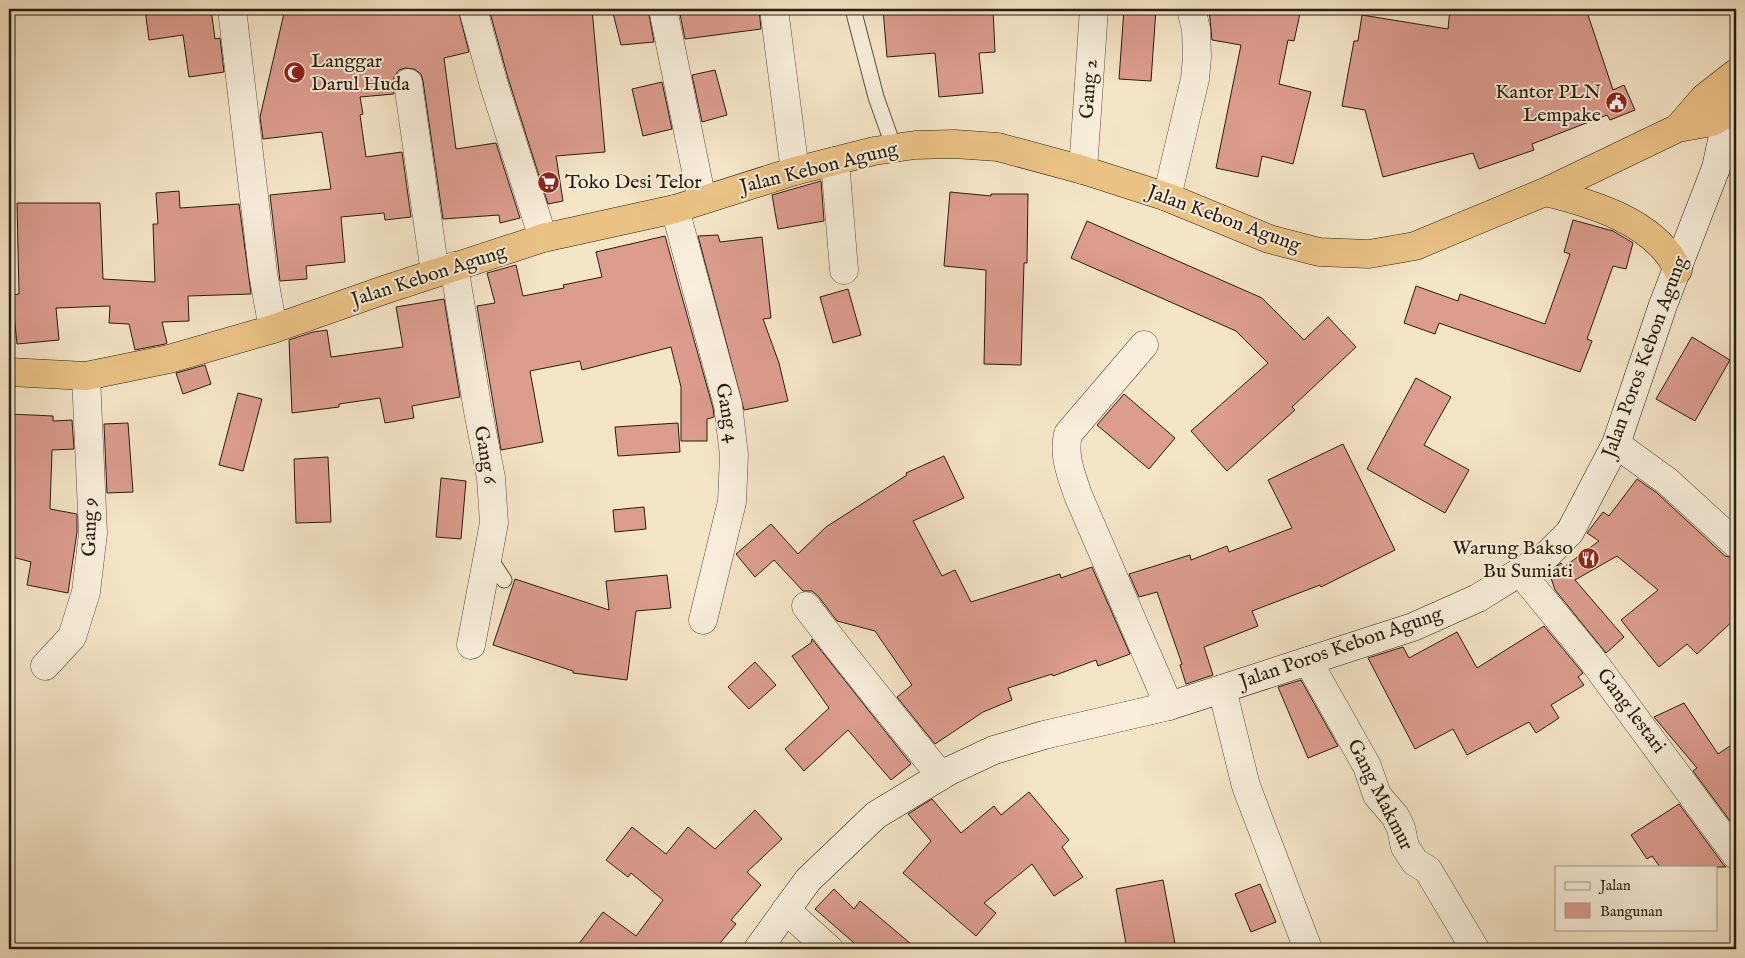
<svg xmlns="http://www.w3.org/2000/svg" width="1745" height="958" viewBox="0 0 1745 958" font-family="'IM FELL English',serif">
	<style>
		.building { fill: #dc9c8e; stroke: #271d0e }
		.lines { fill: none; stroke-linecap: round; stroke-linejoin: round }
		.lane-casing { stroke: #5a4f3c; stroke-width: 17 }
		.street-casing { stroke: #5a4f3c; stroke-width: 29 }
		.secondary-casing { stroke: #271d0e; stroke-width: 29 }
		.highway-casing { stroke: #271d0e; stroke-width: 29 }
		.lane { stroke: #f8eedb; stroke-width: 15 }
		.street { stroke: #f8eedb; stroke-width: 28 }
		.secondary { stroke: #f8eedb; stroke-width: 28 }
		.highway { stroke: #eac284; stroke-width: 28 }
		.labels { text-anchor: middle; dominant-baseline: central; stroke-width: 4; stroke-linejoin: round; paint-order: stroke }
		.poi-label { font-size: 20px; fill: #271d0e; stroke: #f8eedb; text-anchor: start }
		.street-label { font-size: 20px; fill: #271d0e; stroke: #f8eedb }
	</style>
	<rect width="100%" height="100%" fill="#f4e5c7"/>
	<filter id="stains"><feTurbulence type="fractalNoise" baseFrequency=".004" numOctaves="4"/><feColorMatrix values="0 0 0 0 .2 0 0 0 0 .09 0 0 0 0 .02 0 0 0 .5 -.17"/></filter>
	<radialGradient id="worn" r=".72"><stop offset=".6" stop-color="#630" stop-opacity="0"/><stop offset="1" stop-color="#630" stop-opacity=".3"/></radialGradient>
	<path class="building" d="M145 9H211L215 39 220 38 224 72 189 77 183 35 149 40Z
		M285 9H458L469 52 444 58 456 149 496 143 520 218 500 223 499 215 443 219 423 81 421 74 414 69 405 68 399 70 394 77V94L360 97 363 114 360 115 366 157 402 152 411 217 385 220 384 213 341 217 345 262 306 266 307 279 280 281 270 195 331 189 322 132 263 139 260 117Z
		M489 9H592L605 152 556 156 563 201 548 204 508 78Z
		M612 9H648L654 42 621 45Z
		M679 9H759L761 29 685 39Z
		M883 9H993L995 52 979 53 983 93 939 97 935 53 887 57Z
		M1124 9H1156L1151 81 1119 79Z
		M1209 9H1301L1294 41 1288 40 1279 84 1311 92 1293 164 1262 156 1258 177 1216 168 1241 45 1212 40Z
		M1450 9H1586L1613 90 1624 85 1635 110 1610 120 1607 115 1532 144 1534 150 1479 169 1473 153 1383 177 1365 110 1342 106 1354 41H1358L1362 15 1448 29Z
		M715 70 727 115 702 122 692 75Z
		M662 82 672 129 643 136 632 89Z
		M821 181 824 221 778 229 772 195Z
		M179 191 180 208 239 204 251 294 188 296 189 321 162 322 167 343 165 344 135 350 129 324 109 323 110 306 56 308 59 340 17 344 12 295 19 294 17 203H100L103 279 155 282 153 224H158L156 193Z
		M950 192 991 196V194H1028L1027 263H1024L1021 365 984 364 986 270 944 266Z
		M1573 220 1613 231 1633 243 1626 269 1613 266 1587 339 1592 341 1580 372 1439 323 1435 334 1404 323 1416 286 1458 301 1460 294 1545 324 1570 254 1564 252Z
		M1087 221 1262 298 1304 340 1328 317 1356 347 1292 407 1295 410 1227 471 1191 431 1268 363 1236 331 1071 258Z
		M718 235 720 242 762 237 771 318 763 319 779 363 788 401 744 410 698 236Z
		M665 236 713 408 714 417 707 419V441H681V387L671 347 582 370 580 361 530 371 543 442 501 450 477 306 495 303 487 273 516 265 523 296 564 288 563 285 602 277 596 252Z
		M848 289 861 335 833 343 820 297Z
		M444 299 460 397 412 406 414 418 385 423 380 398 339 404V407L292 413 289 340 313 332 327 330 331 357 403 347 396 307Z
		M1692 337 1730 360 1695 421 1656 399Z
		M205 365 211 384 183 394 176 373Z
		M1416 378 1451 397 1424 445 1469 470 1445 513 1367 469Z
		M238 393 262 399 243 471 219 465Z
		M1124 394 1175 438 1149 469 1097 425Z
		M9 414 53 416V421L72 420 74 449 52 450 50 509 77 514V532L68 593 27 585 31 562 9 556Z
		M128 423 133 492 107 493 104 424Z
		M678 423 680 452 618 456 615 427Z
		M1343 444 1395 550 1321 587 1320 585 1252 611 1258 626 1204 647 1213 675 1186 684 1180 665 1182 664 1157 592 1139 597 1129 574 1190 555 1191 560 1227 546 1229 552 1292 528 1268 480Z
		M944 456 964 498 913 521 942 576 955 570 971 602 1060 574 1061 578 1092 567 1130 654 1098 666 1096 660 1053 676 1052 674 1008 688 1012 700 983 712 935 744 897 697 912 685 875 631 837 621 818 596 812 591H803L774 560 755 577 736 554 771 524 798 554 826 527 907 475 906 473Z
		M328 457 331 522 296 523 294 459Z
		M441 478 466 481 461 539 436 537Z
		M1637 479 1657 493 1725 556 1736 559V618L1697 654 1687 644 1659 667 1621 620 1658 590 1617 556 1575 580 1624 637 1606 653 1555 590 1549 572 1561 563 1564 567 1599 541 1587 533 1603 512 1609 516Z
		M644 507 646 529 615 532 613 510Z
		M667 575 671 608 636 611 627 680 573 673V671L493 645 515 579 609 610 606 581Z
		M1544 626 1583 673 1578 677 1584 685 1551 705 1559 718 1536 733 1529 722 1467 755 1453 729 1415 749 1368 658 1403 647 1409 658 1457 632 1477 668Z
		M812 639 911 764 891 780 848 730 804 771 785 749 829 708 792 656 811 643Z
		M755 662 776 685 749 709 728 687Z
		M1301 680 1338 746 1308 758 1278 687Z
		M1684 703 1718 754 1736 742V829L1693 771 1697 768 1654 717Z
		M1029 792 1069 840 1062 847 1083 877 1054 896 1032 864 984 903 996 913 976 936 903 873 931 841 908 814 932 799 961 833 994 806 1001 815Z
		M1679 804 1723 864 1726 867H1660L1652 856 1647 859 1631 835Z
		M755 810 782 839 747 872 761 885 731 920 736 924 715 949H575L603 912 636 936 663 900 631 873 628 877 606 860 632 827 666 854 688 827 715 849Z
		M1163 880 1176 949H1127L1116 889Z
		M1260 884 1276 922 1251 932 1235 894Z
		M834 889 854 909 860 901 917 949H861L815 909Z"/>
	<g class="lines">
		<defs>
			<path id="lane" d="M854 13 876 97 894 148
				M488 556 504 580"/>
			<path id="street" d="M232 9 263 273 273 329
				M473 9 493 82 543 238
				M663 9 702 200
				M774 9 795 171
				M408 83 435 273
				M835 161 844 270
				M1083 170 1094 9
				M1167 197 1195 79 1197 57 1196 29 1191 9
				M675 209 728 405 734 455 732 502 703 620
				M454 266 478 411 491 478 494 523 471 645
				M1144 345 1068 434C1063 456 1071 474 1078 495L1169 706
				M1616 444 1667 481 1736 544
				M1520 572 1590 657 1736 855
				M806 606C850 664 896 720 941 776
				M1308 661 1367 766 1377 795 1395 816 1401 828 1405 847 1415 862 1428 870 1475 949
				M45 666 72 637 86 592 93 533 86 376
				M1222 689 1246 786 1308 949
				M786 910 829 949"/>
			<path id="secondary" d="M758 949 808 880 876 815 949 771 994 750 1044 735 1169 706 1413 627 1478 598 1547 555 1570 532 1616 444 1663 305 1716 168 1728 113 1721 94"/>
			<path id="highway" d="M1678 128 1704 98 1736 73
				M1545 192C1591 203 1656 222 1678 270
				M9 372 86 376 169 359 273 329 384 290 543 238 675 209 795 171 874 151 915 145 954 144 998 147 1083 170 1167 197 1269 239 1319 252 1369 254 1415 246 1545 192 1678 128 1712 122 1736 108"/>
		</defs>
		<use href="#lane" class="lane-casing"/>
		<use href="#street" class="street-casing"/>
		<use href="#secondary" class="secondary-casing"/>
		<use href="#highway" class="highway-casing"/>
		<use href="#lane" class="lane"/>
		<use href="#street" class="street"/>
		<use href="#secondary" class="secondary"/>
		<use href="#highway" class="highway"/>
	</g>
	<defs>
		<symbol id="mosque-disc" viewBox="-11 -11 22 22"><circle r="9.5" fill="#8f2418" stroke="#f8eedb"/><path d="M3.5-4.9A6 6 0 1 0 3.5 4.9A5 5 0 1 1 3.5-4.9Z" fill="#fff"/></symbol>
		<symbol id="civic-disc" viewBox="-11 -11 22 22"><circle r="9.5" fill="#8f2418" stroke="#f8eedb"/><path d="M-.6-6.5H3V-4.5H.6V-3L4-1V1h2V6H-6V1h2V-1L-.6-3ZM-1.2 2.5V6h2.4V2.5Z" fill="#fff"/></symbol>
		<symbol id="supermarket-disc" viewBox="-11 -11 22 22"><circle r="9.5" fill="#8f2418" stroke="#f8eedb"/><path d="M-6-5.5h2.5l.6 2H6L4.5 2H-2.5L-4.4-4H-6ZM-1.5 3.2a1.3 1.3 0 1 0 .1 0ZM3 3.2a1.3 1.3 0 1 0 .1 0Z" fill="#fff"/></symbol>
		<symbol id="restaurant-disc" viewBox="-11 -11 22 22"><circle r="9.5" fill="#8f2418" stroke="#f8eedb"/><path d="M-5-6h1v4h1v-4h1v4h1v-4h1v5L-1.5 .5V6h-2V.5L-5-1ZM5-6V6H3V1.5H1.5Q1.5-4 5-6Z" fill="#fff"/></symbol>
	</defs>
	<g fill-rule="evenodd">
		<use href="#mosque-disc" x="282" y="60" width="25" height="25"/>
		<use href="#civic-disc" x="1604" y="90" width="25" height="25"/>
		<use href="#supermarket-disc" x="536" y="170" width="25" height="25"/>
		<use href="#restaurant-disc" x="1576" y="546" width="25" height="25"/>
	</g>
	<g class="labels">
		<g class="poi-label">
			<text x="311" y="61">Langgar<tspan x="311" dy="23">Darul Huda</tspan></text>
			<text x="1601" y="92" text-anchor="end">Kantor PLN<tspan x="1601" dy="23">Lempake</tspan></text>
			<text x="565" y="182">Toko Desi Telor</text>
			<text x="1573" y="548" text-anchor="end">Warung Bakso<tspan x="1573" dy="23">Bu Sumiati</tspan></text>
		</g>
		<g class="street-label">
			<text transform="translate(1089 89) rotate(-86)">Gang 2</text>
			<text transform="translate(819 168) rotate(-14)">Jalan Kebon Agung</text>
			<text transform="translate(1224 219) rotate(20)">Jalan Kebon Agung</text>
			<text transform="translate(429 276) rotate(-18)">Jalan Kebon Agung</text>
			<text transform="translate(1645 357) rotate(-70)">Jalan Poros Kebon Agung</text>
			<text transform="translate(727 413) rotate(80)">Gang 4</text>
			<text transform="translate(485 455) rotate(80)">Gang 6</text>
			<text transform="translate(90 527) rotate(-89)">Gang 9</text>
			<text transform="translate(1341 648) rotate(-19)">Jalan Poros Kebon Agung</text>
			<text transform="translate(1631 711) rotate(53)">Gang lestari</text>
			<text transform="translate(1380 795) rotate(63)">Gang Makmur</text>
		</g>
	</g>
	<rect width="1745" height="958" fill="none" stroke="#f4e5c7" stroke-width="30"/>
	<rect x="10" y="10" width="1725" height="938" fill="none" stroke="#271d0e" stroke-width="2.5"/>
	<rect x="15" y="15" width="1715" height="928" fill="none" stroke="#271d0e"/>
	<rect x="1555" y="866" width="162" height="65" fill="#f8eedb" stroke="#a49a89"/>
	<rect x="1565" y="882" width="25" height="8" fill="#f8eedb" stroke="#a49a89"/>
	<text x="1600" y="890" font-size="15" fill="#271d0e">Jalan</text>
	<rect x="1565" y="903" width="25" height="15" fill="#dc9c8e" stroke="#a49a89"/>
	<text x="1600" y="916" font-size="15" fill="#271d0e">Bangunan</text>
	<rect width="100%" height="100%" filter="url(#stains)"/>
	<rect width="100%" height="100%" fill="url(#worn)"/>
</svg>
